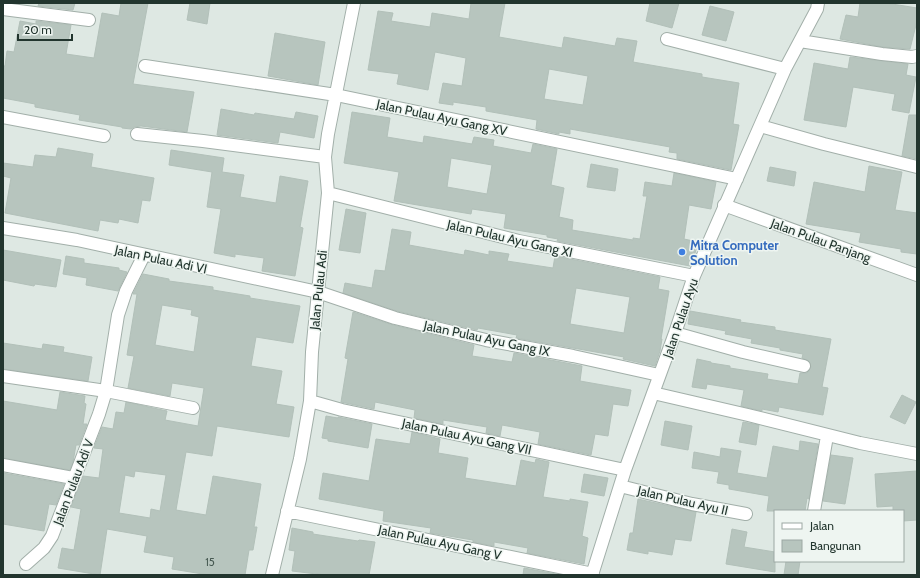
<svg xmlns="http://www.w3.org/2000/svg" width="920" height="578" viewBox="0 0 920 578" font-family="Cabin,sans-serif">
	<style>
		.building { fill: #b7c5be; stroke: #b2c0b9; fill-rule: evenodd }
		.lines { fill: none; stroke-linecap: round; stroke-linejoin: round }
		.minor-casing { stroke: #a2afa9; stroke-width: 14 }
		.minor { stroke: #fff; stroke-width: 12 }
		.shop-dot { fill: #3f7fe0; stroke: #eef5f1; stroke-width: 1.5 }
		.labels { text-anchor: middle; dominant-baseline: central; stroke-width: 3; stroke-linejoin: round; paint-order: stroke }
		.number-label { font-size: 11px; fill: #475952 }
		.street-label { font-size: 13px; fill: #22352e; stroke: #eef5f1 }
		.shop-label { font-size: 13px; font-weight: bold; fill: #366cbe; stroke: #eef5f1; text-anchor: start }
	</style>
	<rect width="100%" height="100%" fill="#dee8e3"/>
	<path class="building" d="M39 3H75L73 10 38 6Z
		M121 3H148L133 84 194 92 187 132 141 126 134 127 131 129 122 128V127L79 120 80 115 35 107V104L3 98V66H5L7 51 14 52 20 21 36 24V21L71 25 66 54 94 58 102 13 119 16Z
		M190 3H210L207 24 187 20Z
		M471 3H505L499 37 562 48 564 37 615 46 617 38 637 41 633 62 702 74V77L739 83 733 124 739 125 731 170 677 159V153L669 152 670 147 570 129V134L559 132V134L536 129 537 120 486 111V107L453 102V105L439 103 443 83 462 86 466 58 435 52 428 90 397 84 399 74 368 70 378 11 393 13 391 21 430 27 432 13 469 19ZM549 69 588 76 583 105 544 99Z
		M650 3H679L672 28 646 21Z
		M860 3H886L917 8V21L910 49 883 47 840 39 846 15 858 17Z
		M710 6 734 12 726 41 702 35Z
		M275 33 325 42 318 85 268 76Z
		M850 57 908 64 906 75 916 77 909 113 892 110 895 94 853 87 846 127 804 120 814 63 848 69Z
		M221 109 254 115 255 113 294 119 296 112 318 116 314 138 280 132 278 143 217 135Z
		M352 112 390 118 387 137 423 143 424 136 472 144 474 137 494 140 493 146 531 153 533 144 557 149 551 185 564 188 559 217 573 220 572 230 633 240V238L640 239 647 196H643L645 182 672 186 674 173 716 182 711 209 689 205 684 239 698 242 694 257 690 266 557 241 558 239 547 237V235L504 228 506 214 472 209 471 214 394 201 399 172 344 163ZM451 158 492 165 487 194 447 187Z
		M909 115H917V159L902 156Z
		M58 148 93 154 91 167 154 178 150 201 142 200 138 223 119 219 118 223 100 220 98 231 5 213 11 178 3 176V163L33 167 35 155 56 157Z
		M171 150 224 158 222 172 244 175 240 197 276 203 280 176 308 181 300 227 303 228 295 276 262 271 264 258 235 254V257L214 253 221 209 207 207 212 172 169 165Z
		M591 164 618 169 615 191 587 187Z
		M869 166 902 172 895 210 917 213V254L901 252V249L859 242 861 233 806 224 814 182 865 192Z
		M770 167 796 172 794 186 767 181Z
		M346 209 366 213 360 253 339 250Z
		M392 229 411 232 409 245 464 255 465 250 489 255V251L509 254 507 261 553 268 555 256 660 277 658 289 669 291 661 339H662L660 351 655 366 623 359 624 357 516 338 517 335 478 328 477 330 397 311 343 293 345 283 372 288 375 270 385 271ZM576 288 630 297 624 333 570 324Z
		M3 250 61 260 56 287 35 284 34 286 3 280Z
		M66 256 84 259V263L119 268V270L127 272 118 291 86 285 87 278 63 274Z
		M143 274 169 279V281L213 287V290L250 296V298L300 306 293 343 256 337 251 366 282 371 276 404 294 407 289 437 217 426 212 456 186 452 176 510 206 515 213 476 261 484 254 527H257L253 550H249L245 575H209L172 569 174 557 144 552 147 536 107 529 100 575 58 568 62 548 74 550 81 509 71 507 83 476 99 478 103 449 94 448 102 427 113 429 116 412 124 413 126 402 167 411 165 420 198 426 204 388 172 383 170 396 128 388 134 356 127 355 137 294H133ZM162 305 192 310 191 315 199 317 194 352 155 345ZM135 471 166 475 160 511 151 509 150 518 119 513 125 475 134 477Z
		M690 311 741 320 740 322 775 327V330L831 339 822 387 828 388 823 415 779 407 778 412 762 409V411L741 406 744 390 707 384 706 389 692 387 697 359 711 362V363L730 366V368L768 374 767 379 798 384 800 373H807L811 367 809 361 802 358 803 354 780 350V348L751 343 752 339 725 334 726 331 688 324Z
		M353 312 393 325 474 345 472 356 512 362 514 353 582 366 580 381 631 390 628 406 613 404 608 436 595 434 591 455 538 444 540 432 502 425 500 436 486 433 487 427 443 420V424L414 418 415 410 375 402 374 409 341 402 348 359 345 358Z
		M3 343 42 349 43 344 64 347 63 352 92 357 88 381 3 369Z
		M60 392 85 396 84 403 86 404 83 424H87L79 445H76L73 462 70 470 3 458V401L57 410Z
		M902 395 916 402 905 424 890 417Z
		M326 416 338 418V417L372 424 368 448 328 441V439L322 438Z
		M665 421 692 426 688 450 661 445Z
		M743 422 759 425 756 445 739 442Z
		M412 432 440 439 438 453 468 458 465 478 516 486 521 460 535 463 536 459 549 462 543 497 570 501V499L588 502 582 536 588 538 584 564 527 553 528 548 494 542V546L473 542V540L430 533 431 528 383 521 384 511 319 499 323 473 369 481 376 439 410 444Z
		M800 441 818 444 809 499 807 498 805 511H767L769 496 729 489V485L717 483 719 472 692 468 694 452 720 457 721 448 741 451 737 473 767 478 773 446 799 451Z
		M831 455 853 458 845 504 823 501Z
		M917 471V520L903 521V511H893V506L877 507 875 474Z
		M3 473 64 484 56 505 49 504 44 531 3 524Z
		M584 474 608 478 604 496 581 492Z
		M638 499 696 512 691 541 675 539 672 555 648 551V554L627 550 630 533H633Z
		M292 528 313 532V534L358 541 359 540 375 542 369 575H325L292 571 295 551 289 550Z
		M732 529 747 532 744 547 775 552V572L726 564Z
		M786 561H800L798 575H784Z
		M524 568 561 575H523Z"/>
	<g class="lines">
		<defs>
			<path id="minor" d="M3 9 89 20
				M667 39 785 69
				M800 41 882 54 912 57 917 56
				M145 66 336 95 737 179
				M3 117 104 136
				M760 126 824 144 917 167
				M137 134 203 141 325 157
				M328 193 519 241 694 276
				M724 205 917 275
				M3 228 77 240 318 292 395 318 486 340 573 356 659 375
				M675 333 743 352 804 366
				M3 376 106 391 193 408
				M653 393 748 415 860 443 917 454
				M310 401 342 410 625 470
				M3 465 73 478
				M620 486 692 504 746 514
				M287 511 593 574
				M814 511 827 436
				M26 564 44 548 52 536 99 414 106 391 118 315 126 291 144 255
				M272 575 300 459 310 401 312 352 328 193 325 157 328 134 354 3
				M592 575 625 470 675 333 694 276 785 69 817 9 818 3"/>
		</defs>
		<use href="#minor" class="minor-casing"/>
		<use href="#minor" class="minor"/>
	</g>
	<circle class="shop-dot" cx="682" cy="252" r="4"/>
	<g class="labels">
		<g class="number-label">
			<text x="210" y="562">15</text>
		</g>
		<g class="street-label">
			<text transform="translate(442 117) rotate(12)">Jalan Pulau Ayu Gang XV</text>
			<text transform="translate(510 238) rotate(13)">Jalan Pulau Ayu Gang XI</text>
			<text transform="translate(821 240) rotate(20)">Jalan Pulau Panjang</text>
			<text transform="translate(161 259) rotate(12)">Jalan Pulau Adi VI</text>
			<text transform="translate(318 290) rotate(-84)">Jalan Pulau Adi</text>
			<text transform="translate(680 318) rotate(-71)">Jalan Pulau Ayu</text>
			<text transform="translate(487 338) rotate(12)">Jalan Pulau Ayu Gang IX</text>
			<text transform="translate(467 436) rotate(12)">Jalan Pulau Ayu Gang VII</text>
			<text transform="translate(73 482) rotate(-69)">Jalan Pulau Adi V</text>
			<text transform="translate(683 500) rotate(13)">Jalan Pulau Ayu II</text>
			<text transform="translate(440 542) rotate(12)">Jalan Pulau Ayu Gang V</text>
		</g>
		<g class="shop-label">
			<text x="690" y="245">Mitra Computer<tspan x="690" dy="15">Solution</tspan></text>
		</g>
	</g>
	<rect width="920" height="578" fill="none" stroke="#22352e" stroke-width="8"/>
	<rect x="774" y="510" width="130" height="52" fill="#eef5f1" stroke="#9ca8a3"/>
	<rect x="782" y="523" width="20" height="6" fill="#ffffff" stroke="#9ca8a3"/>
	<text x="810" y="530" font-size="12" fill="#22352e">Jalan</text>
	<rect x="782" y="540" width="20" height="12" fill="#b7c5be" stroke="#9ca8a3"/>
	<text x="810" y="550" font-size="12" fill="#22352e">Bangunan</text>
	<path d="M18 34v6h54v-6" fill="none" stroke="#22352e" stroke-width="2"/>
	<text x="24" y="34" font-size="12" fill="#22352e" stroke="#eef5f1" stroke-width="3" paint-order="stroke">20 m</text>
</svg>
